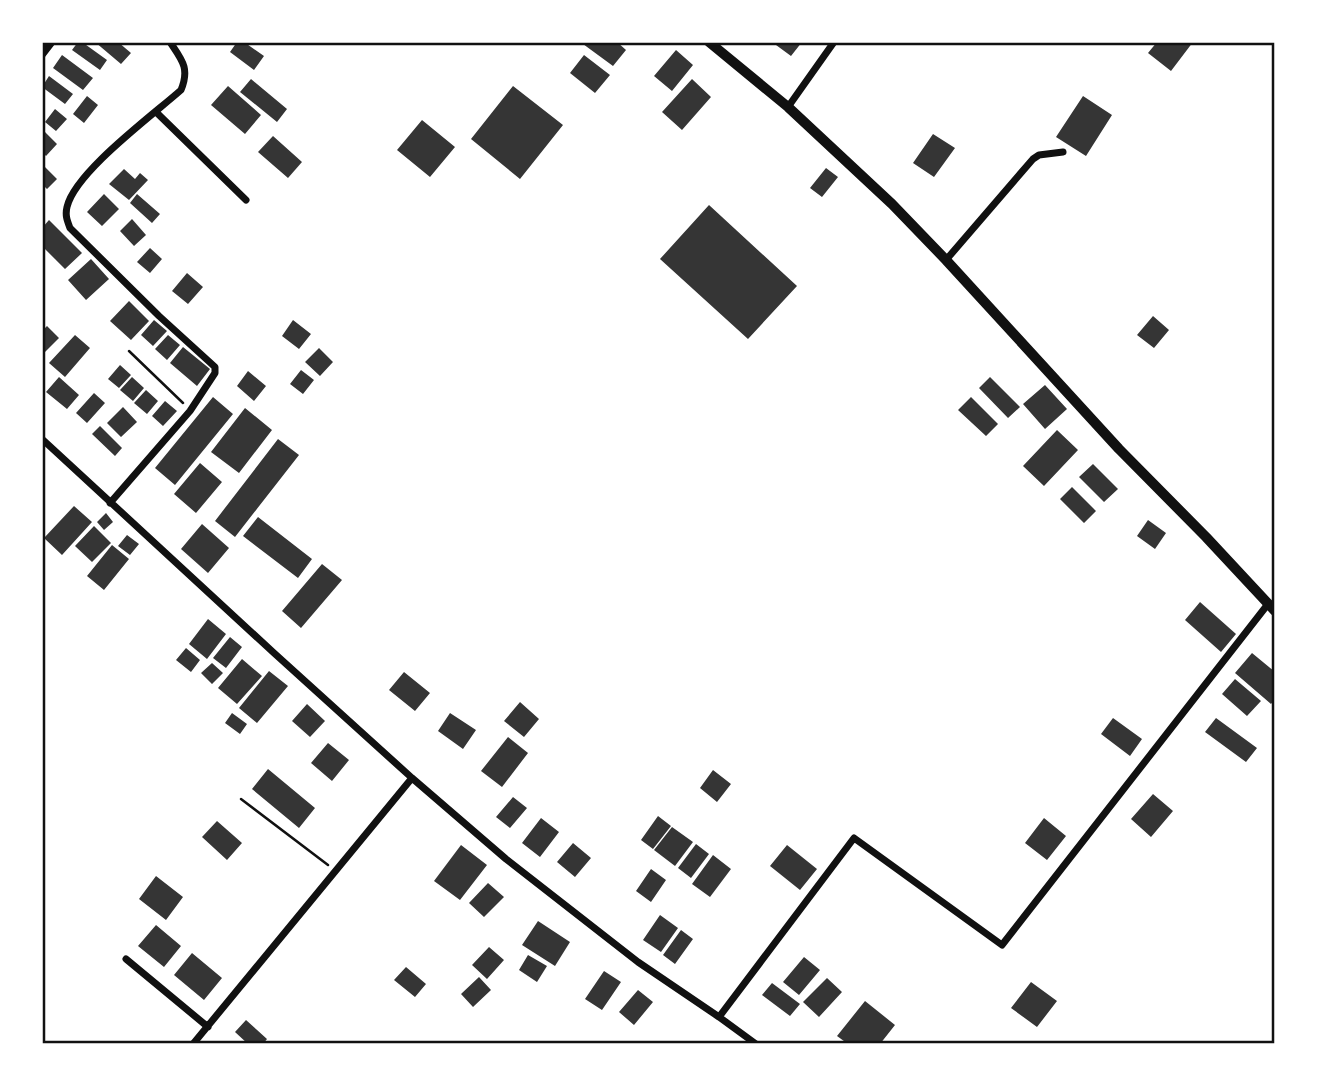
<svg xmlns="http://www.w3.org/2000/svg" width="1317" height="1086" viewBox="0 0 1317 1086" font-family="Signika,sans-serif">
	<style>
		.building { fill: #353535 }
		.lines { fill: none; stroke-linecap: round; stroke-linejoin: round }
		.path { stroke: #111; stroke-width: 2.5 }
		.minor { stroke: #111; stroke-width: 7 }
		.tertiary { stroke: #111; stroke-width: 10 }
		.neatline { fill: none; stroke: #111; stroke-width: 2.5 }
	</style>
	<rect width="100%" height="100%" fill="#fff"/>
	<path class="building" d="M78 42H82L107 60 100 70 72 50Z
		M95 42H118L131 53 121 64Z
		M237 42H244L264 56 254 70 230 52Z
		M585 42H617L626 50 613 66 583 44Z
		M778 42H802L791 56 776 45Z
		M1157 42H1193L1171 71 1148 53Z
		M676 50 693 65 672 91 654 76Z
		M62 55 93 78 83 90 53 68Z
		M584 55 610 75 595 93 570 73Z
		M49 76 73 94 65 104 42 87Z
		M251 79 287 109 277 122 240 92Z
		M692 79 711 97 682 130 662 112Z
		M228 86 261 115 245 134 211 105Z
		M513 86 563 125 520 179 471 139Z
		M87 96 98 105 84 123 73 114Z
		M1083 96 1112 115 1086 156 1056 137Z
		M55 109 67 119 56 131 45 122Z
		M422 120 455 147 430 177 397 150Z
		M45 132 57 144 46 156 42 152V135Z
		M933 134 955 148 934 177 913 163Z
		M273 136 302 162 288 178 258 152Z
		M42 164 57 179 47 189 42 184Z
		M826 168 838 177 822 197 810 188Z
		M124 169 135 179 140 173 148 180 129 200 109 184Z
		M104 194 119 209 102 226 87 212Z
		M137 194 160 214 152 223 130 203Z
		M709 205 797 286 748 339 660 259Z
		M132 219 146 235 134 246 120 231Z
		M49 220 82 253 65 269 42 246V228Z
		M150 248 162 259 150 273 137 262Z
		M91 259 109 279 86 300 68 280Z
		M187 273 203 287 188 304 172 291Z
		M129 301 149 321 131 340 110 321Z
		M1153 316 1169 330 1154 348 1137 335Z
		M154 320 167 331 153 346 141 335Z
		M293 320 311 334 299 349 282 336Z
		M47 326 59 338 42 355V331Z
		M75 335 90 348 65 377 49 363Z
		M168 335 180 345 167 360 155 349Z
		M183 347 210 369 197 386 170 363Z
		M319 348 333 362 320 376 305 362Z
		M120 365 131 375 119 388 108 379Z
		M301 370 314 380 303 394 290 384Z
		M248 371 266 386 254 401 237 386Z
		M59 377 79 395 67 409 46 392Z
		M132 377 144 388 133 401 120 390Z
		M990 377 1020 407 1008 418 979 388Z
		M1045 385 1067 409 1045 429 1023 404Z
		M146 390 158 401 147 414 134 403Z
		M94 393 105 403 87 423 76 413Z
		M213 397 233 414 175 485 155 468Z
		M971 397 998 424 986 436 958 410Z
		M165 401 177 411 163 426 152 416Z
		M123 407 137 422 121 437 107 423Z
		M245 408 272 430 239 473 211 452Z
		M100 426 122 448 115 456 92 434Z
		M1057 430 1078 450 1044 486 1023 466Z
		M278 439 299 455 235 537 215 521Z
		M200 463 222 482 196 513 174 494Z
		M1093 464 1118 489 1104 502 1079 477Z
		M1072 487 1096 511 1084 523 1060 499Z
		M74 506 92 522 62 555 44 538Z
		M106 513 113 522 104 530 97 522Z
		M258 517 312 559 298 578 243 536Z
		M1148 520 1166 533 1155 549 1137 536Z
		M202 524 229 548 208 573 181 549Z
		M94 526 111 543 92 562 75 546Z
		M127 535 139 544 130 555 118 546Z
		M112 545 129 559 104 590 87 576Z
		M322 564 342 580 301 628 282 611Z
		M1200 602 1236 634 1221 652 1185 620Z
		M208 619 226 634 207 659 189 644Z
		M230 637 242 647 226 668 213 658Z
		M186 648 200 660 191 672 176 660Z
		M1252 653 1275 672V699L1271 704 1235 673Z
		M242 659 262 676 237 704 218 688Z
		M212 663 223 673 212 684 201 673Z
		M269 671 288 686 257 723 239 708Z
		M404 672 430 693 415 711 389 690Z
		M1235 679 1261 701 1247 716 1222 694Z
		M520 702 539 719 524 737 504 721Z
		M307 704 325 721 310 737 292 721Z
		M232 713 247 724 240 734 225 723Z
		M450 713 476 730 463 749 438 731Z
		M1113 718 1142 739 1130 756 1101 734Z
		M1216 718 1257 748 1246 762 1205 732Z
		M508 737 528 753 502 787 481 771Z
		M328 743 349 760 332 781 311 763Z
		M268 769 315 808 299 828 252 789Z
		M713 770 731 784 717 802 700 788Z
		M1153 794 1173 811 1151 837 1131 819Z
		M513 797 527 808 510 828 496 817Z
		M658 816 671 826 653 849 641 840Z
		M541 818 559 832 540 857 522 843Z
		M1044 818 1066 836 1047 860 1025 843Z
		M217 821 242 843 227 860 202 837Z
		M672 827 693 842 675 866 654 850Z
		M573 843 591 858 575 877 557 862Z
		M696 844 709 854 691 878 678 868Z
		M461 845 487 865 460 900 434 881Z
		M787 845 817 869 800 890 770 866Z
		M713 855 731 869 710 897 692 884Z
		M651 869 666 880 651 902 636 891Z
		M156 876 183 897 166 920 139 899Z
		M488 883 504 897 484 917 469 903Z
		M660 915 678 928 661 952 643 940Z
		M538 921 570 942 555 966 522 945Z
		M156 925 181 946 164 967 138 946Z
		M681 930 693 939 675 964 663 955Z
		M489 947 504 960 487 979 472 965Z
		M192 953 222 978 204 1000 174 975Z
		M528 955 547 966 537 982 519 970Z
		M804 957 820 970 799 995 783 982Z
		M406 967 426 984 415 997 394 980Z
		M604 971 621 982 602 1010 585 999Z
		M479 977 491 990 473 1007 461 994Z
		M827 978 842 992 819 1017 803 1002Z
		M1031 982 1057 1001 1037 1027 1011 1008Z
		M772 983 800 1004 790 1016 762 995Z
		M638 990 653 1002 634 1025 619 1012Z
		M865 1001 895 1025 880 1044H848L837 1036Z
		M246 1020 267 1039 263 1044H248L235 1032Z"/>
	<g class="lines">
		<path class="path" d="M129 351 183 403
			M241 799 328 865"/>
		<path class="minor" d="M42 55 52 42
			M788 107 834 42
			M156 112 246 200
			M946 260 1033 159 1039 155 1063 152
			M42 439 274 653 412 778 506 859 638 962 719 1017 854 838 1002 945 1268 604
			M110 503 190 411 215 373V367L159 316 70 228C67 220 65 215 67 207 75 172 153 115 181 90 190 68 182 60 170 42
			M126 959 208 1027
			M719 1017 756 1044
			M193 1044 412 778"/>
		<path class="tertiary" d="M709 42 788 107 892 204 946 260 1119 449 1206 537 1275 611"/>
	</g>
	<rect width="1317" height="1086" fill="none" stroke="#ffffff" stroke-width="88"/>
	<rect x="44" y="44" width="1229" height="998" class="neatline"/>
</svg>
